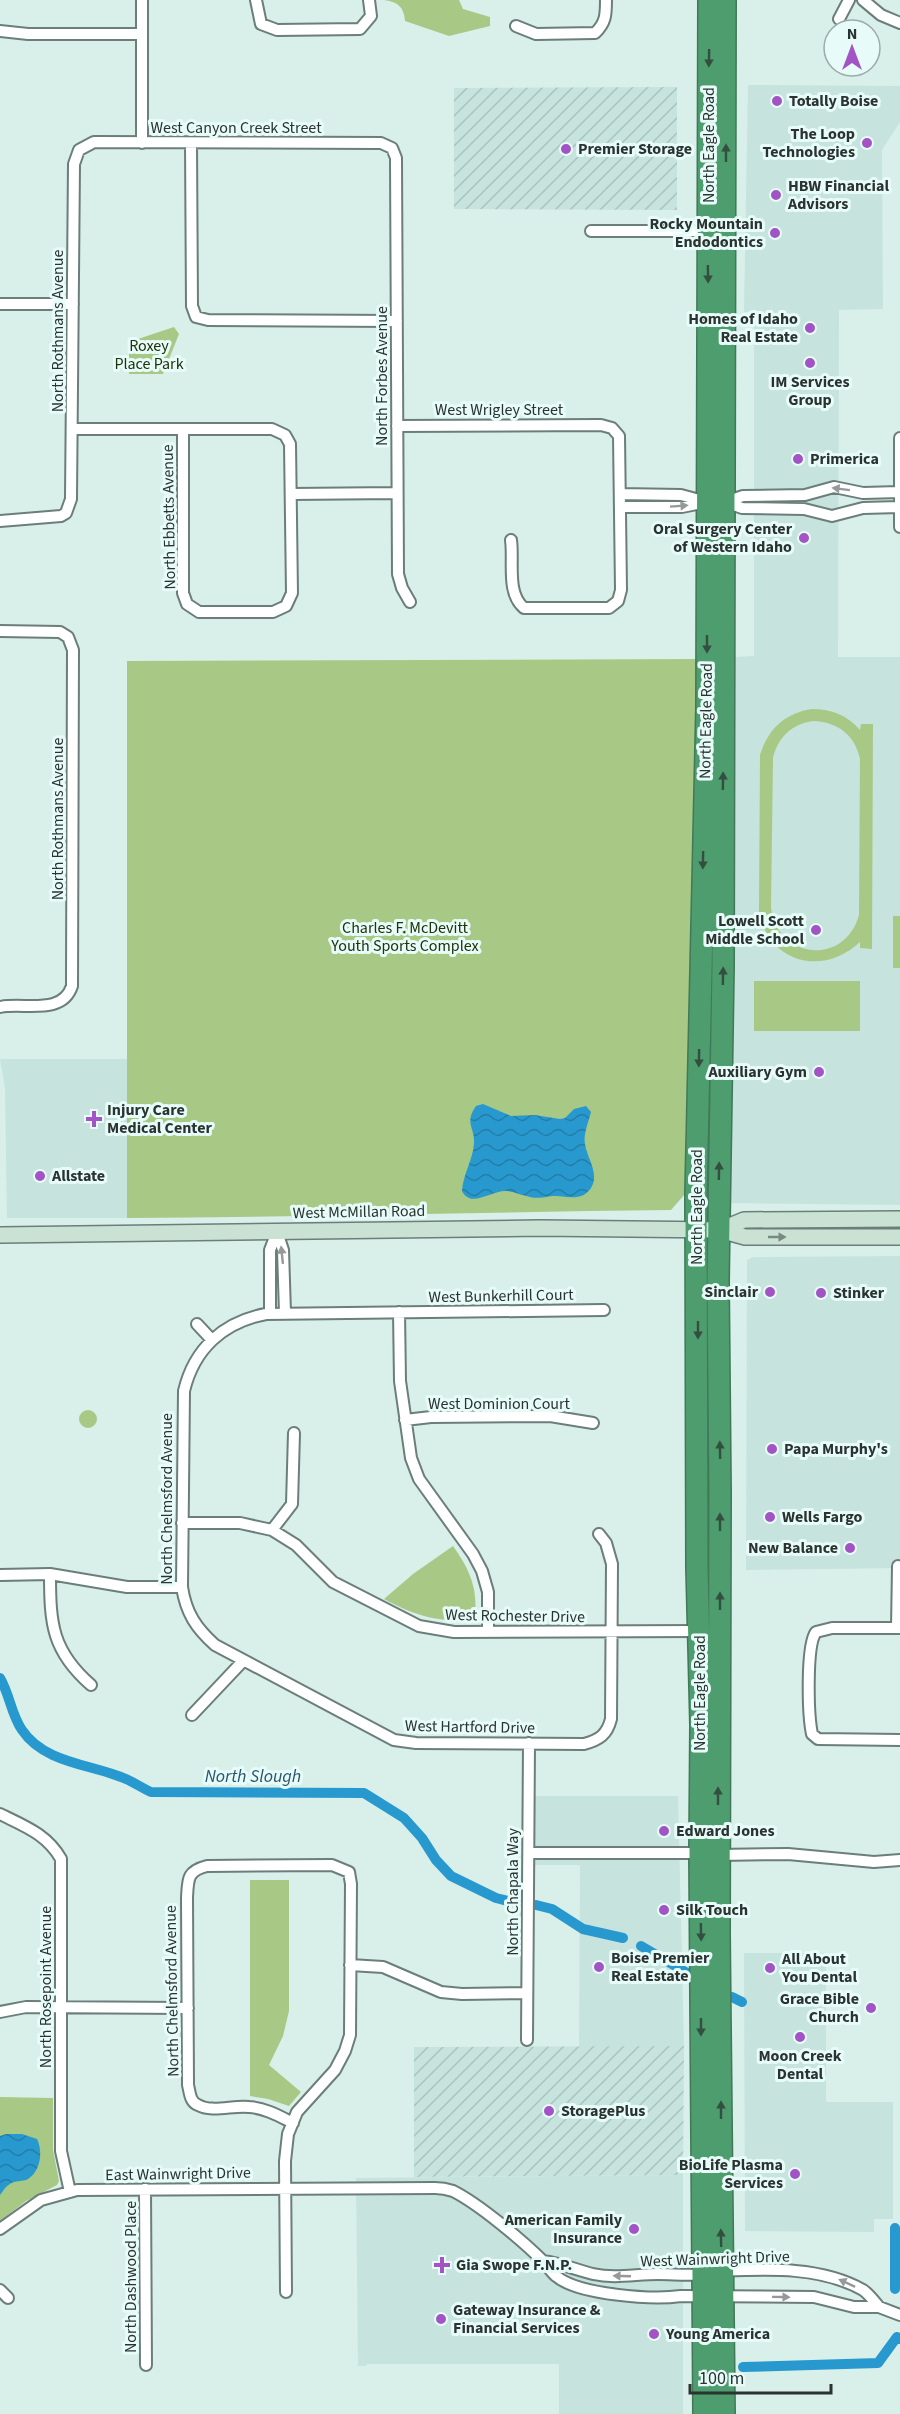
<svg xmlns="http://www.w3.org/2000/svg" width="900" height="2414" viewBox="0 0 900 2414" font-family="'Source Sans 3',sans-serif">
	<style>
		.built { fill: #c6e3dd }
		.industrial { fill: url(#industrial-furrows) }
		.park { fill: #a8c986; fill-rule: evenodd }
		.water { fill: url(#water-waves) }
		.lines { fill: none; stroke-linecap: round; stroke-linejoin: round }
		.canal { stroke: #2899cf; stroke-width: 10 }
		.street-casing { stroke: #6b7e7a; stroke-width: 14 }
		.secondary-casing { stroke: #6b7e7a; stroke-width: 18 }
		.highway-casing { stroke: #417859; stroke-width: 24 }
		.street { stroke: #fff; stroke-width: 10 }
		.secondary { stroke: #cae2d4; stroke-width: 15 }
		.highway { stroke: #4d9d6e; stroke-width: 21 }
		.oneway { fill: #344e40 }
		.oneway2 { fill: #959998 }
		.oneway3 { fill: #7a8a82 }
		.poi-dot { fill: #a254c5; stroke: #e7fcf8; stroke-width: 2 }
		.labels { text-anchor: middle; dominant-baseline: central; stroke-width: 6; stroke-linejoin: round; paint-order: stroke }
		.poi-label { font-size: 16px; font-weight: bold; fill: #2b3331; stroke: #e7fcf8; text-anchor: start }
		.street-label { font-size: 16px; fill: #2b3331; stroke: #e7fcf8 }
		.park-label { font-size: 16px; fill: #21310c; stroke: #e7fcf8 }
		.water-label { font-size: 18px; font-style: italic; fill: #2a556d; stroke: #e7fcf8 }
	</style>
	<defs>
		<pattern id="industrial-furrows" width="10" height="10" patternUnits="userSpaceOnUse" patternTransform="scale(1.5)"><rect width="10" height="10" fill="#c6e3dd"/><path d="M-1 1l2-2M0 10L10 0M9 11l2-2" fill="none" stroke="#aac3be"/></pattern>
		<pattern id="water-waves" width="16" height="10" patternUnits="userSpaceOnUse" patternTransform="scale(1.5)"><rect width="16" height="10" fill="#2899cf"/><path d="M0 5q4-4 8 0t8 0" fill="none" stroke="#237da9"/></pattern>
	</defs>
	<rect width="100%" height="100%" fill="#d9efea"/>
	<path class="built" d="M748 85 900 86V122L882 150 883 309 839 310 838 657H900V1205L729 1203 735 657 754 656V312H744Z
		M0 1059H127V1218H7L5 1088Z
		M900 1256V1568L746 1570 747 1260 753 1257Z
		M534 1796H678L684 2046 579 2047 580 1865H534Z
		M744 1953H826V2102H893V2219H874V2232L745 2231Z
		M683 2175V2414H559V2364H367L366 2366H358L356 2178Z"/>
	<path class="industrial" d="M677 87V210L454 209V88Z
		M684 2046 683 2175 414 2177V2047Z"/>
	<path class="park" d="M384 0H459L463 9 490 17V26L449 36 405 21C404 6 397 2 384 0Z
		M174 327 179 334 163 374H129V342Z
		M699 659 691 1031 686 1109 685 1194 671 1210C490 1212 308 1217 127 1218V661Z
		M812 709C832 709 847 715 860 730L861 724H873L872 949 860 948V942C823 977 769 963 759 912L760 755C768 729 785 713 812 709ZM813 721C838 722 855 735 860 759L859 915C845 966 778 960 771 908L773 758C778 737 792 724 813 721Z
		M893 916H900V968H893Z
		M754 981H860V1031H754Z
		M79 1419a9 9 0 1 1 18 0a9 9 0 1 1-18 0Z
		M453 1546C469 1568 478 1588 475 1616L468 1621C433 1621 414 1615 384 1599L413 1574Z
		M250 1880H289V2011L283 2036 269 2065 301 2092 289 2106 268 2099 250 2096Z
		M0 2097 53 2098V2150L59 2181 57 2185 26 2201 0 2221Z"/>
	<path class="water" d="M483 1104 511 1116 535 1115 560 1119 565 1118 574 1109 586 1106 591 1112C589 1121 583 1134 585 1144 587 1158 600 1174 591 1188 581 1203 566 1195 553 1196 545 1197 537 1199 530 1197 522 1195 515 1192 507 1191 491 1190 471 1209 462 1191 463 1174 473 1160 474 1143 475 1128 464 1123 476 1106Z
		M6 2134H22L37 2139C43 2151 41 2171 28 2179 23 2182 15 2180 10 2184 6 2186 3 2191 0 2195V2136Z"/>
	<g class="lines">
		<path class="canal" d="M0 1678C10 1695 11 1714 22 1730 45 1764 92 1764 126 1779 135 1783 142 1788 151 1792L364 1793 404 1818 422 1838 436 1860 451 1876 496 1898 516 1903
			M536 1905 552 1909 583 1929 623 1938
			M641 1946 689 1974
			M732 1997 742 2002
			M895 2228V2289
			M743 2367 878 2363 897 2337 900 2339"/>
		<defs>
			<path id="street" d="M256 0 261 24 277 30 360 29 371 16 369 0
				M863 0 881 15 900 23
				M839 19 849 0
				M516 26 536 34 595 33C606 23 606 14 606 0
				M0 31 28 34H142
				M142 143V0
				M191 143 192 306 196 317 208 320 397 321
				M591 231H708
				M0 304H73
				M397 426 601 425 612 428 619 436 621 590 618 601 609 608H524C506 593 514 562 511 540
				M72 429H272L285 435 290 444 292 593 286 606 273 612H199L187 604 183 593V429
				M900 438V527
				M899 492 863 493 834 487 805 495 743 496 725 502 742 508 804 509 832 516 863 508 899 507
				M291 494 397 493
				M620 494 681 495 707 502 682 507H620
				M0 521 61 516 66 513 71 499 74 164 79 150 94 142 381 143 392 148 396 158 398 574 402 588 410 602
				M0 631 60 632 68 637 73 650 72 986C62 1016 24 1002 0 1007
				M399 1312 400 1381 411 1458 419 1479 473 1554 482 1571 488 1592V1632
				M270 1314V1250L277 1232 283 1250 285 1313
				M197 1324 211 1339
				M405 1420 431 1417 550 1416 593 1423
				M182 1523H240L272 1530 296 1545 333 1582 419 1626 454 1632 700 1631
				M272 1530 292 1504 294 1433
				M599 1534 606 1543 612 1564 611 1719C607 1735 599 1740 584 1744L416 1743 394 1740 215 1645C196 1628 186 1613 182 1587L184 1391C194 1349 223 1322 266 1314L604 1310
				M50 1574C50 1624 52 1651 91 1685
				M0 1575 50 1574 127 1587H182
				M897 1628 898 1566
				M900 1628H832L816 1632C806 1645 808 1715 812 1734L818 1739 900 1740
				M192 1715 243 1661
				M0 1814C24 1826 47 1834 61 1859V2151L70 2192
				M529 1853H700
				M718 1855 788 1854 874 1862 900 1860
				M350 1965 383 1967 441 1992 462 1994 527 1993
				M0 2012 26 2007 188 2008
				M527 2040 529 1743
				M145 2189 146 2365
				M0 2229 41 2200 77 2190 435 2188C441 2188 447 2189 453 2191 479 2204 523 2241 544 2262 548 2266 551 2272 556 2276 578 2295 653 2300 681 2296L814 2297 854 2307H879L900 2315
				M543 2261C561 2263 576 2270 593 2274 615 2279 636 2274 658 2274 674 2274 689 2276 705 2274
				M721 2271C767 2269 821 2266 863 2290 869 2294 874 2301 879 2307
				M0 2290 8 2298
				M286 2292 285 2161 288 2134 297 2112 335 2070 345 2051 350 2035 351 1884 349 1872 332 1865 207 1866C187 1871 188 1879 187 1898L188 2085C190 2093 190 2102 198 2105 212 2113 233 2105 249 2107 265 2108 279 2116 293 2123"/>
			<path id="secondary" d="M720 1230 744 1220 900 1219
				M0 1235 540 1228 720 1230 745 1237H900"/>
			<path id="highway" d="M704 2414 700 1853 701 1725 697 1568 696 1193 707 706 709 0
				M724 2414 719 1934 720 1493 718 1282 723 966 725 0"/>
		</defs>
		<use href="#street" class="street-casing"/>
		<use href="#secondary" class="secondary-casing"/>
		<use href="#highway" class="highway-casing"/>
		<use href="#street" class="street"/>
		<use href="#secondary" class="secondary"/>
		<use href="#highway" class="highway"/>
	</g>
	<defs><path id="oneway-solid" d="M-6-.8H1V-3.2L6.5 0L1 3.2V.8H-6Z" transform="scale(1.5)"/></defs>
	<g class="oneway">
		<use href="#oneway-solid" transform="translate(709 58) rotate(91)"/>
		<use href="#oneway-solid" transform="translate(726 153) rotate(-90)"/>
		<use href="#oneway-solid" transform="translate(708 274) rotate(89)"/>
		<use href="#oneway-solid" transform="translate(707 644) rotate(90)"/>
		<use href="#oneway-solid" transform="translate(723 781) rotate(-89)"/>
		<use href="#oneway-solid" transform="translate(703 860) rotate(91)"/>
		<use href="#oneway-solid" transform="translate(723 976) rotate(-89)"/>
		<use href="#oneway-solid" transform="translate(699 1058) rotate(91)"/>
		<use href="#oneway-solid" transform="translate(719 1171) rotate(-89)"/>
		<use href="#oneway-solid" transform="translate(698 1330) rotate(90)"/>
		<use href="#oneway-solid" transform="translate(720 1450) rotate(-91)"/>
		<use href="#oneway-solid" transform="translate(720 1522) rotate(-90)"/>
		<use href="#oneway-solid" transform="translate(720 1601) rotate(-90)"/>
		<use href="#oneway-solid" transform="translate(718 1796) rotate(-90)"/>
		<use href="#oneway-solid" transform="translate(701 1932) rotate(89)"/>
		<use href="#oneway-solid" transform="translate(701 2027) rotate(90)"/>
		<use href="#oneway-solid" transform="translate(721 2110) rotate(-90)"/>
		<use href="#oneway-solid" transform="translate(721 2238) rotate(-91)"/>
	</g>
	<g class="oneway2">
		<use href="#oneway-solid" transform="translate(841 489) rotate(-173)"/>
		<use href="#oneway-solid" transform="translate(679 506) rotate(-4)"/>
		<use href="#oneway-solid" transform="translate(282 1255) rotate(-96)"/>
		<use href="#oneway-solid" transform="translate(622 2276) rotate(-178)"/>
		<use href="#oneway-solid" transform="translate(847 2283) rotate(-155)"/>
		<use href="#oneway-solid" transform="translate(781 2297) rotate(1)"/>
	</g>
	<use class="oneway3" href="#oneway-solid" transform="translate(777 1237)"/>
	<g class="poi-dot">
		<circle cx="777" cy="101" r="6"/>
		<circle cx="867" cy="143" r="6"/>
		<circle cx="566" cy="149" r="6"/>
		<circle cx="776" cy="195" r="6"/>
		<circle cx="775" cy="233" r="6"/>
		<circle cx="810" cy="328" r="6"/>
		<circle cx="810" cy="363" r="6"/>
		<circle cx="798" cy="459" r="6"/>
		<circle cx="804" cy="538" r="6"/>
		<circle cx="816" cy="930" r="6"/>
		<circle cx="819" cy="1072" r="6"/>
		<path d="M91 1110h6v6h6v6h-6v6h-6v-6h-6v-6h6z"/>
		<circle cx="40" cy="1176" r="6"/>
		<circle cx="770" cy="1292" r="6"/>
		<circle cx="821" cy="1293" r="6"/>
		<circle cx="772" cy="1449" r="6"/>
		<circle cx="770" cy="1517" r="6"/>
		<circle cx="850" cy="1548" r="6"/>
		<circle cx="664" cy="1831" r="6"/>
		<circle cx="664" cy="1910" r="6"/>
		<circle cx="599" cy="1967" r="6"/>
		<circle cx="770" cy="1968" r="6"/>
		<circle cx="871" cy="2008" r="6"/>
		<circle cx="800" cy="2037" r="6"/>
		<circle cx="549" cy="2111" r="6"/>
		<circle cx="795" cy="2174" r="6"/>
		<circle cx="634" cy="2229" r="6"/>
		<path d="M439 2256h6v6h6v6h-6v6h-6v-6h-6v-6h6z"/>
		<circle cx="441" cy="2319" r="6"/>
		<circle cx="654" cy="2334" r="6"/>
	</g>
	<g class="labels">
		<g class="poi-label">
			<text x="789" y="101">Totally Boise</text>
			<text x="855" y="134" text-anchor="end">The Loop<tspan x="855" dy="18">Technologies</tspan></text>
			<text x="578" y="149">Premier Storage</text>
			<text x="788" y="186">HBW Financial<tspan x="788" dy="18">Advisors</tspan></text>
			<text x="763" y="224" text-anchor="end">Rocky Mountain<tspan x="763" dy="18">Endodontics</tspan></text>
			<text x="798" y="319" text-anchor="end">Homes of Idaho<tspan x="798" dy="18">Real Estate</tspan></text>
			<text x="810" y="382" text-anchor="middle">IM Services<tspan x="810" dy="18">Group</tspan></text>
			<text x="810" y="459">Primerica</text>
			<text x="792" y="529" text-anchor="end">Oral Surgery Center<tspan x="792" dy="18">of Western Idaho</tspan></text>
			<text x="804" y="921" text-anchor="end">Lowell Scott<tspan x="804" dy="18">Middle School</tspan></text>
			<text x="807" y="1072" text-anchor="end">Auxiliary Gym</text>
			<text x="107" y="1110">Injury Care<tspan x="107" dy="18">Medical Center</tspan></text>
			<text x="52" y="1176">Allstate</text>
			<text x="758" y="1292" text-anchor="end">Sinclair</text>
			<text x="833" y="1293">Stinker</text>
			<text x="784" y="1449">Papa Murphy's</text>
			<text x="782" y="1517">Wells Fargo</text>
			<text x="838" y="1548" text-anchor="end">New Balance</text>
			<text x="676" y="1831">Edward Jones</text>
			<text x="676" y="1910">Silk Touch</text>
			<text x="611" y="1958">Boise Premier<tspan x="611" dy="18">Real Estate</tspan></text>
			<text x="782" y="1959">All About<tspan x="782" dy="18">You Dental</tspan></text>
			<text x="859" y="1999" text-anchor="end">Grace Bible<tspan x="859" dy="18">Church</tspan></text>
			<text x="800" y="2056" text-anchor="middle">Moon Creek<tspan x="800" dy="18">Dental</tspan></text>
			<text x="561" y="2111">StoragePlus</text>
			<text x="783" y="2165" text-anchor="end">BioLife Plasma<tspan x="783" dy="18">Services</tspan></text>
			<text x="622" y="2220" text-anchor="end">American Family<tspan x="622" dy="18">Insurance</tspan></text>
			<text x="456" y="2265">Gia Swope F.N.P.</text>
			<text x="453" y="2310">Gateway Insurance &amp;<tspan x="453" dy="18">Financial Services</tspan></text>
			<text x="666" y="2334">Young America</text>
		</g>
		<g class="street-label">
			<text x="236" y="128">West Canyon Creek Street</text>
			<text transform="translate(709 145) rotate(-90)">North Eagle Road</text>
			<text transform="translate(58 331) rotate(-90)">North Rothmans Avenue</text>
			<text transform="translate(382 376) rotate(-90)">North Forbes Avenue</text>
			<text x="499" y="410">West Wrigley Street</text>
			<text transform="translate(169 517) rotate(-91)">North Ebbetts Avenue</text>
			<text transform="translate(706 721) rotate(-89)">North Eagle Road</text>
			<text transform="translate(58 819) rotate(-90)">North Rothmans Avenue</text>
			<text transform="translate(697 1207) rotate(-90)">North Eagle Road</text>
			<text transform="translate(359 1212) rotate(-1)">West McMillan Road</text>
			<text transform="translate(501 1296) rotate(-1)">West Bunkerhill Court</text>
			<text x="499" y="1404">West Dominion Court</text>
			<text transform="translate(167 1499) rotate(-90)">North Chelmsford Avenue</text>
			<text transform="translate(515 1616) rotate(1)">West Rochester Drive</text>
			<text transform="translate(700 1693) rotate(-90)">North Eagle Road</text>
			<text transform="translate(470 1727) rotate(1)">West Hartford Drive</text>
			<text transform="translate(513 1892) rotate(-90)">North Chapala Way</text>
			<text transform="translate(46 1987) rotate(-90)">North Rosepoint Avenue</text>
			<text transform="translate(172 1991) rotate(-91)">North Chelmsford Avenue</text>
			<text transform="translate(178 2174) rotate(-1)">East Wainwright Drive</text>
			<text transform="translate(715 2259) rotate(-2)">West Wainwright Drive</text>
			<text transform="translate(131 2277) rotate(-90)">North Dashwood Place</text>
		</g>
		<g class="park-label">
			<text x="149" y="346">Roxey<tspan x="149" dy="18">Place Park</tspan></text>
			<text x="405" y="928">Charles F. McDevitt<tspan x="405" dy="18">Youth Sports Complex</tspan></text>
		</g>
		<g class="water-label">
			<text x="253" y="1776">North Slough</text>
		</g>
	</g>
	<g transform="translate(852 48)"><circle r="28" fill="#e7fcf8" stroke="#9caca8" stroke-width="1.5"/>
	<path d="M0-4.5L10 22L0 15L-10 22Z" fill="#a254c5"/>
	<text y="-9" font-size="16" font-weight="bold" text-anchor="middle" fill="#2b3331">N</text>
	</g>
	<path d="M690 2384v9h141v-9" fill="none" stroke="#2b3331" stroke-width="3"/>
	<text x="699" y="2384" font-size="18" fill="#2b3331" stroke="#e7fcf8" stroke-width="4.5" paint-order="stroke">100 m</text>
</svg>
